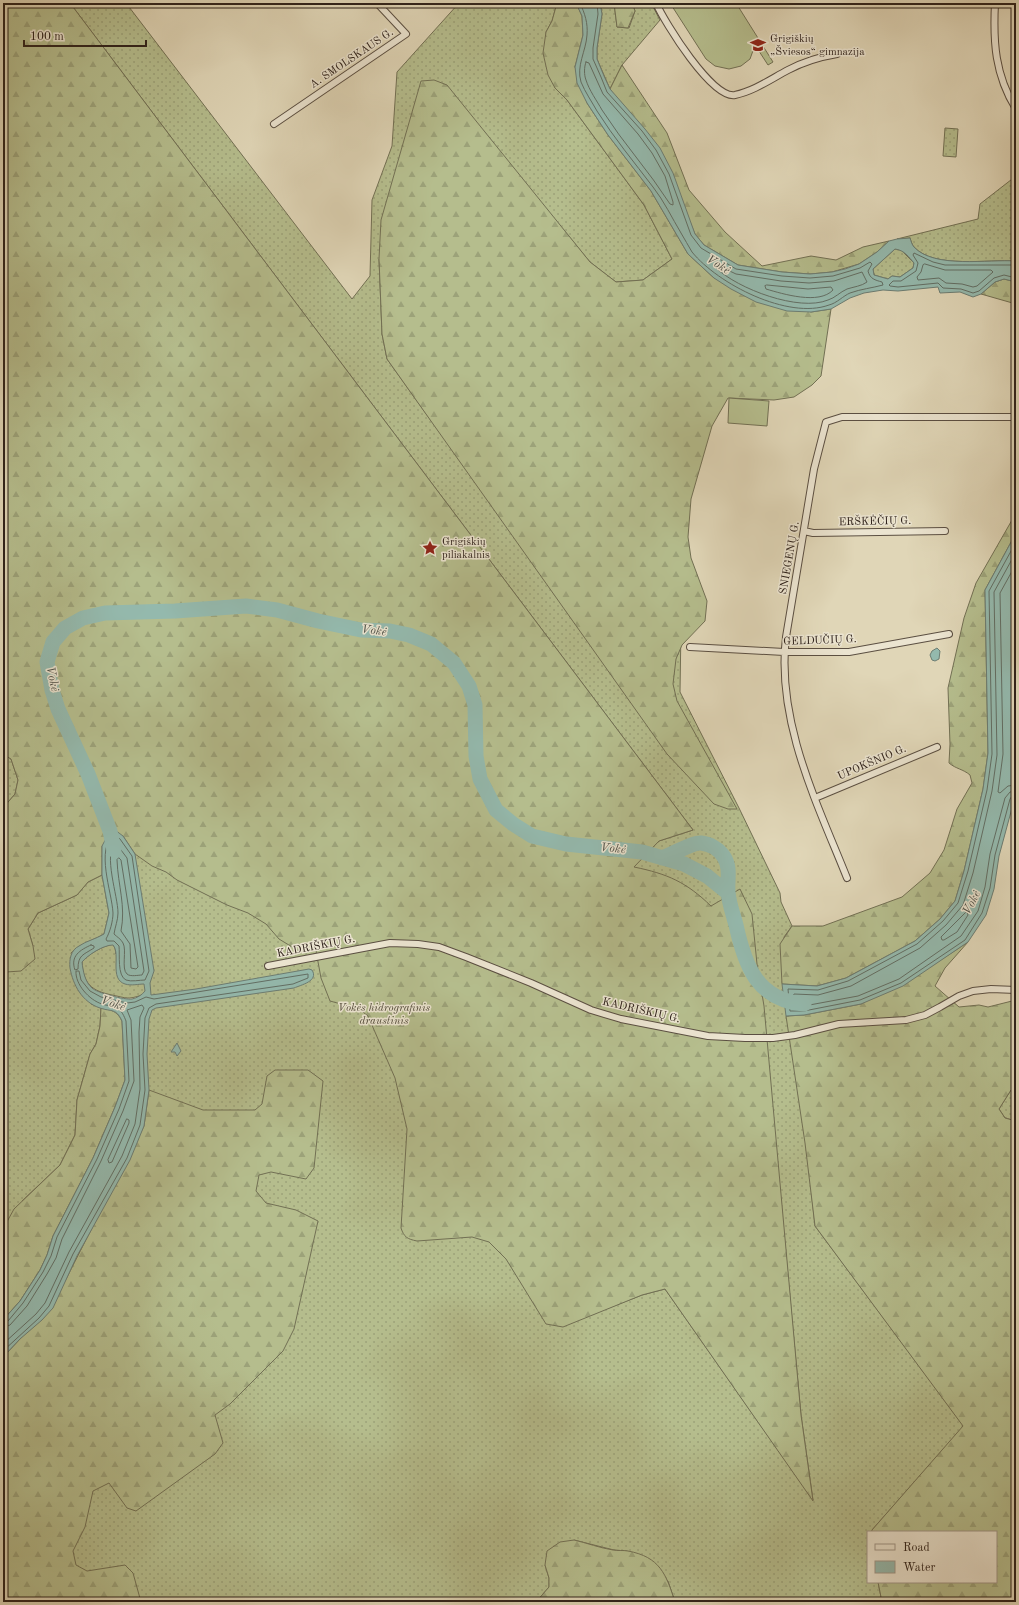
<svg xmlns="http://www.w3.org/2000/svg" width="1019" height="1605" viewBox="0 0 1019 1605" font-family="'Old Standard TT',serif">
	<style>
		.grass { fill: url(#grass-dots); stroke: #727054; fill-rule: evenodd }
		.forest { fill: url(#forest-firs); stroke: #727054 }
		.pitch { fill: #b5bd8d; stroke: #727054 }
		.water { fill: #94b9ad; stroke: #6c7d73; fill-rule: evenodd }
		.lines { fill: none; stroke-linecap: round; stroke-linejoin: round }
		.shore { stroke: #626e64; stroke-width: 1 }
		.river { stroke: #94b9ad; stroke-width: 15 }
		.minor-casing { stroke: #5b4f42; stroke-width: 8 }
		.minor { stroke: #ebe4d0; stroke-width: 6 }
		.labels { text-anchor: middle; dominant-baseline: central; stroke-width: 3; stroke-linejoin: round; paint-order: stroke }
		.poi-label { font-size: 11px; fill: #2f221b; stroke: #ebe4d0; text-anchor: start }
		.street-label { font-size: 11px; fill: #2f221b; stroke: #ebe4d0 }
		.park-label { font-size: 11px; font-style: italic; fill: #504938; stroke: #ebe4d0 }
		.water-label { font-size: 12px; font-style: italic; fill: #4d4f47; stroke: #ebe4d0 }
	</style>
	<defs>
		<pattern id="grass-dots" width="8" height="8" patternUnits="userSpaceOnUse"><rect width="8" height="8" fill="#b5bd8d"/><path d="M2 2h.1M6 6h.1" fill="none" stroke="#9ca279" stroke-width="1.8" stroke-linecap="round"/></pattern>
		<pattern id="forest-firs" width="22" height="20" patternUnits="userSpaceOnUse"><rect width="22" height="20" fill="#b5bd8d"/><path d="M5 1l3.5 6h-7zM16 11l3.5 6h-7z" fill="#9ca279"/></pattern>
	</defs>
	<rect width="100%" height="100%" fill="#e0d6b7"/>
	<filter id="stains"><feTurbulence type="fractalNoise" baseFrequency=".005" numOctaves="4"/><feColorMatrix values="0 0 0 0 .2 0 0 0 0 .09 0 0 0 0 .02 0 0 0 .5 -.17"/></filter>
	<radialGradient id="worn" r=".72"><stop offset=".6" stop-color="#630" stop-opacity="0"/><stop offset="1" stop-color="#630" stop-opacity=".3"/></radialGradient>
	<path class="grass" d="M70 3H126L352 299 370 276 372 200 392 146 397 72 459 3H557L552 21 546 32 555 88 567 100 644 205 672 259 643 280 616 282 590 262 557 222 379 259 382 334 387 359 432 422 681 626 680 692 739 808 780 893 781 902 792 926 784 937 815 1226 964 1426 872 1530V1532H868V1582H878L882 1602H675L668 1581 627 1551 614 1550 574 1540 545 1565 549 1578V1587L536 1602H3V968L6 972 33 946 28 929 38 913 77 895 88 882 102 875 109 913 104 934C92 941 81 943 71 953L91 1004 101 1008 100 1026 96 1044 90 1054 77 1100 75 1135 60 1165 22 1201 72 1244 142 995C127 1000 127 998 112 995 92 991 83 984 82 962 88 954 103 946 113 944L115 948 116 954 119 845 642 858 659 841 693 830ZM779 1180 801 1415 813 1500 665 1289 642 1295 593 1314Z
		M600 3H614L617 27 629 28 635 11 632 3H651L660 20 622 65 610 89 597 59V48L602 14Z
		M945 128 958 129 956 157 943 156Z
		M1016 176V261C988 259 934 269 914 247 912 245 911 241 910 238L897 239 978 219 980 204Z
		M895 249 901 250 914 263 913 268 900 277 892 276 888 279 874 275 873 269Z
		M3 754 11 759 18 780 15 794 3 808Z
		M1016 1086V1121L1005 1118 999 1109 1011 1090Z"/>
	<path class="forest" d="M3 3H70L693 830 659 841 634 867C668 874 686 882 711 906L740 889 752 914 757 964 764 1006 801 1415 813 1501 665 1289 642 1295 563 1327 546 1324 506 1259 489 1242 472 1237 417 1241C407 1239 404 1237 401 1228L407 1129 395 1078 368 1016 359 1009 330 1001 321 978 316 951 297 950 279 939 266 924 248 913 227 905 177 880 166 872 152 866 135 854 123 836 102 846V875L88 882 77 895 38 913 28 929 33 946 35 959 21 971 6 972 3 968V808L15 794 18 780 11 759 3 754Z
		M557 3H576L582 16 583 35 575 67 587 103 608 135 651 191 688 254 714 278 811 312 831 309 821 376 812 385 794 397 774 400 728 398 712 426 691 499 688 537 691 558 707 601 705 621 682 645 676 659 673 684 677 701 737 809H728L714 804 667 754 387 359 382 334 379 259 381 220 421 81 434 80 447 85 590 262 616 282 643 280 672 259 644 205 567 100 555 88 548 75 543 53 546 32 552 21Z
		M614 3H632L635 11 628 28 617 27Z
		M622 65 667 133 689 190 725 232 762 266 811 256 836 260 863 247 889 241 877 252 859 264 832 272 810 274 782 272 738 265 704 245 695 234 685 210 610 89Z
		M1004 279 1016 282V304L981 294 995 282Z
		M1016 513V533L985 590 988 753 983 789 964 871 955 901 940 919 915 941 846 978 817 986 782 984 780 944 792 926H823L902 897 930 873 944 850 957 809 972 783 970 775C963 769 956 769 949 763L950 744 948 688 964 618 976 583Z
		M968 942 945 968 935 986 959 1007 979 1005 988 1007 1016 1000V1086L1011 1090 999 1109 1005 1118 1016 1121V1602H882L878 1582H996V1532H872V1530L963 1426 815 1226 805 1143 786 1016 804 1015 861 1004 936 963Z
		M101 1008C112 1010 117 1011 122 1021L125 1080 115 1107 93 1158 53 1236 47 1255 40 1270 20 1301 3 1320V1229L14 1209 60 1165 75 1135 77 1100 90 1054 96 1044 100 1026Z
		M275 1070H308L323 1081 314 1168 306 1179 271 1172 259 1175 256 1191 266 1203 296 1210 318 1221 294 1329 283 1351 230 1404 215 1415 223 1443 215 1454 136 1511 127 1508 109 1483 93 1491 85 1527 73 1551 76 1565 87 1571 125 1565 133 1573 141 1602H3V1357L20 1339 65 1281 144 1126 149 1090 203 1110H255L262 1104 267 1076Z
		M574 1540C587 1543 600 1548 613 1550 618 1551 623 1550 628 1551 660 1557 666 1574 675 1602H536L549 1587V1578L545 1565 547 1551 560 1542Z"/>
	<path class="pitch" d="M670 3H736L773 62 768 65 755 45 750 59 741 66 729 69 715 66 706 59Z
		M729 398 769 401 767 426 728 423Z"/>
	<path class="water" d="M576 3H600L602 14 597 48V59L604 76 610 89 645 129 660 148 673 173 695 234 704 245 738 265 782 272 810 274 832 272 845 269 859 264 877 252 889 241 897 239 910 238C911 241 912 245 914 247 934 269 989 259 1016 261V282L1004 279 995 282 981 294 973 297 960 292 940 293 938 287 898 291 883 290 864 293 850 298 831 309 811 312 787 311 756 302 731 289 714 278 688 254 651 191 608 135 587 103 577 83 575 67 583 35 582 16ZM895 249C904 250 909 257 914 263L913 268 900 277 892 276 888 279 874 275 873 269Z
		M1016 533 1015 797 999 856 994 889 986 915 968 942 903 986 861 1004 804 1015 786 1016 782 984 817 986 846 978 915 941 940 919 955 901 964 871 983 789 988 753 985 590Z
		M937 648 940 651 939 659 935 661 932 660 930 655 932 651Z
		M115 830 123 836 135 854 154 971 150 983 151 995 196 989 309 969 312 970C319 981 301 985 294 988L156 1008 152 1010 149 1019 147 1054 149 1090 144 1126 130 1160 77 1256 53 1308 42 1320 20 1339 3 1357V1320L20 1301 40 1270 47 1255 53 1236 93 1158 115 1107 125 1080 122 1021C116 1008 112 1012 100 1008 82 1002 73 985 70 968 69 959 71 950 79 946 86 941 96 939 104 934L109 913 102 875V846L110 831ZM113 945C121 954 109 979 125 984 131 986 139 984 144 984L145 991C142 995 137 998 132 999 125 1000 97 993 92 988 85 982 83 971 82 962 88 955 103 945 113 945Z
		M177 1043 181 1051 177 1056 175 1052H171Z"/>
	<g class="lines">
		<path class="shore" d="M580 3C585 14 588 23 587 35 586 51 576 66 581 82 585 92 592 102 597 111 614 138 634 162 653 187 664 201 672 218 681 233 685 239 688 246 692 252 718 284 788 320 829 305 837 303 843 296 850 293 861 289 872 288 883 285L882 282C875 280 870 279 868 271L872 264 870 262 860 268 833 276 810 278 782 276 736 269 701 248 691 235 669 174 656 150 642 131 607 92 601 77 593 59V48L598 14 597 3
			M586 62 589 63 603 94 638 134 652 153 665 176 673 202V205L670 204C649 171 623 143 602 110 597 101 589 90 586 80 584 75 584 67 586 62Z
			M925 264 945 270H991L993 272 977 286 973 287 962 284 946 283 939 278 918 280 917 277 921 272 923 265Z
			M717 265 736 274 781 281 809 283 834 281 862 272 867 282C862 286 853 287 847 289 840 292 835 298 828 300 799 312 738 289 716 268Z
			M1016 265H945L933 262 914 253 913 255 918 263 916 271 901 281H893L889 285 890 286 898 287 938 283 943 288 961 289 973 293 979 291 994 278 1004 275 1016 278
			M767 285 808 289 831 287 833 290C819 305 783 294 766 289L765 286Z
			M1016 542 989 591 992 754 987 790 968 871 958 903 943 921 917 944 848 981 818 990 788 989 790 1011H804L860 1000 901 983 965 940 982 913 990 888 995 855 1010 799 1012 796H1016
			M1016 552 994 592 997 755 992 791 973 873 963 905 946 925 920 948 851 986 818 995 794 994 793 996 795 1006H804L858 996 899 979 961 936 978 911 985 887 990 854 1005 798 1010 792 1016 791
			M1016 564 1000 593 1003 754 998 792 1000 793 1008 786 1016 785
			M114 834 120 839 132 856 149 971 145 980C140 980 131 982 126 980 117 976 120 954 119 946L114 941H107L106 939C110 932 113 921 113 913 112 892 95 849 114 834Z
			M115 842 127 858 144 971 142 975C139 975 130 977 127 974 121 969 127 950 123 943 121 939 117 937 114 934 115 927 118 920 118 913 118 896 103 855 115 842Z
			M119 858 121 860 138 967 136 969 131 968 130 944 121 931C126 906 118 886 117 860Z
			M967 912 968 915 957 932 944 940H942L941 937 965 913Z
			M91 945 94 946V948C83 955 78 955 78 969L75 970C70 956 80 950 91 945Z
			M127 1119 129 1120V1123L112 1162 109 1163 108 1160Z
			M3 1323 8 1321 23 1303 43 1272 51 1256 57 1237 97 1159 119 1109 129 1081 126 1021C124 1016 122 1011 117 1008 113 1005 107 1006 102 1004 89 1000 75 984 76 971H79L81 980 90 991 101 997 127 1003 135 1002 146 997 154 999 308 974V978L293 984 156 1004 149 1008 145 1018 143 1054 145 1090 140 1125 127 1158 73 1254 49 1306 39 1318 3 1351
			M3 1328 10 1325 27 1306 47 1274 56 1258 62 1239 101 1161 123 1111 134 1081 131 1020 127 1010 142 1005 144 1008 140 1017 139 1032 140 1089 135 1124 122 1156 69 1252 45 1303 36 1314 3 1344"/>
		<path class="river" d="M114 850 110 831 88 774 58 709 52 690 47 662 53 642 65 628 83 618 105 613 175 611 246 606 277 610 318 621 361 630 390 631 409 635 431 644 454 663 469 686 475 705 476 756 480 779 496 810 513 824 532 836 566 844 642 852 684 864 707 876 728 893
			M662 858C671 855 693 842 701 843 710 844 719 849 724 857 731 868 727 880 728 892 729 903 733 914 736 925 745 966 757 1000 804 1004"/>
		<defs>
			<path id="minor" d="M656 3C665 23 712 99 735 95 754 91 771 79 788 70 803 62 819 57 837 54
				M995 3C993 42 995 75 1016 109
				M274 124 406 34 377 3
				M804 531 813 533 945 531
				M690 647 784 652H849L949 634
				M815 798 937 747
				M847 878C817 803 776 721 786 637L814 469 826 422 842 417H1016
				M268 966 390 943 418 944 439 947 466 957 531 983 591 1010 621 1019 708 1036 745 1038H773L795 1035 839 1024 906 1020 925 1015 940 1007 959 996 973 991 991 989 1016 990"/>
		</defs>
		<use href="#minor" class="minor-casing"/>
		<use href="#minor" class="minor"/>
	</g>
	<defs>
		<symbol id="school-bare" viewBox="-9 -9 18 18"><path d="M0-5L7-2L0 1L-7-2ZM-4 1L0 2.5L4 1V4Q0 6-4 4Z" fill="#8f2418" stroke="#ebe4d0" stroke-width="2.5" paint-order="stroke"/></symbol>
		<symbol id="sight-bare" viewBox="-9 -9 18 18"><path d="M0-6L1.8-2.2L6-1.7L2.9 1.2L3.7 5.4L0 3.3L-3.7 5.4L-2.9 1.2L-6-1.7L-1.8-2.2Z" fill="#8f2418" stroke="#ebe4d0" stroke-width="2.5" paint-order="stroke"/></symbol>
	</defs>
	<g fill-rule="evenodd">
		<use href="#school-bare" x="747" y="34" width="22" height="22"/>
		<use href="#sight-bare" x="419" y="537" width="22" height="22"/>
	</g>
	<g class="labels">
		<g class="poi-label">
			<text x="770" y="39">Grigiškių<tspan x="770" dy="13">„Šviesos“ gimnazija</tspan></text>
			<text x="442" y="542">Grigiškių<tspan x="442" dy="13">piliakalnis</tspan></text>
		</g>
		<g class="street-label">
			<text transform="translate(352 59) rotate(-34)">A. SMOLSKAUS G.</text>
			<text transform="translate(875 522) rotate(-1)">ERŠKĖČIŲ G.</text>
			<text transform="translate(790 558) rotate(-80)">SNIEGENŲ G.</text>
			<text transform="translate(820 641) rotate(-2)">GELDUČIŲ G.</text>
			<text transform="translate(872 763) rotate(-23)">UPOKŠNIO G.</text>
			<text transform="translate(316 947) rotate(-11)">KADRIŠKIŲ G.</text>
			<text transform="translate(641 1011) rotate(13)">KADRIŠKIŲ G.</text>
		</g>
		<g class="park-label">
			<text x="384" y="1008">Vokės hidrografinis<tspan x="384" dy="13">draustinis</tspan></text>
		</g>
		<g class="water-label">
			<text transform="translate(718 265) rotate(32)">Vokė</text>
			<text transform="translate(374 631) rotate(7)">Vokė</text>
			<text transform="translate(52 679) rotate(78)">Vokė</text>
			<text transform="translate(613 849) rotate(6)">Vokė</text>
			<text transform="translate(972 903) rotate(-62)">Vokė</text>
			<text transform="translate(113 1004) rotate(19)">Vokė</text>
		</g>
	</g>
	<rect width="1019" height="1605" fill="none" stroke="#e0d6b7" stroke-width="16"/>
	<rect x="4" y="4" width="1011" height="1597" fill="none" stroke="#2f221b" stroke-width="2"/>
	<rect x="8" y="8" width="1003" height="1589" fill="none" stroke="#2f221b"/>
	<rect x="867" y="1531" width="130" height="52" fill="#ebe4d0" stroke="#a09688"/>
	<rect x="875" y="1544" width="20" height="6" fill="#ebe4d0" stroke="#a09688"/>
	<text x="903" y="1551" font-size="12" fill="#2f221b">Road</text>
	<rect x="875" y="1561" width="20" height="12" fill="#94b9ad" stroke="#a09688"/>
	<text x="903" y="1571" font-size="12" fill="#2f221b">Water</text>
	<path d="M24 40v6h122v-6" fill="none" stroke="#2f221b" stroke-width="2"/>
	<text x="30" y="40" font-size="12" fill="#2f221b" stroke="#ebe4d0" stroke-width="3" paint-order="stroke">100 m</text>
	<rect width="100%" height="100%" filter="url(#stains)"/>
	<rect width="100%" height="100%" fill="url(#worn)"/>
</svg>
